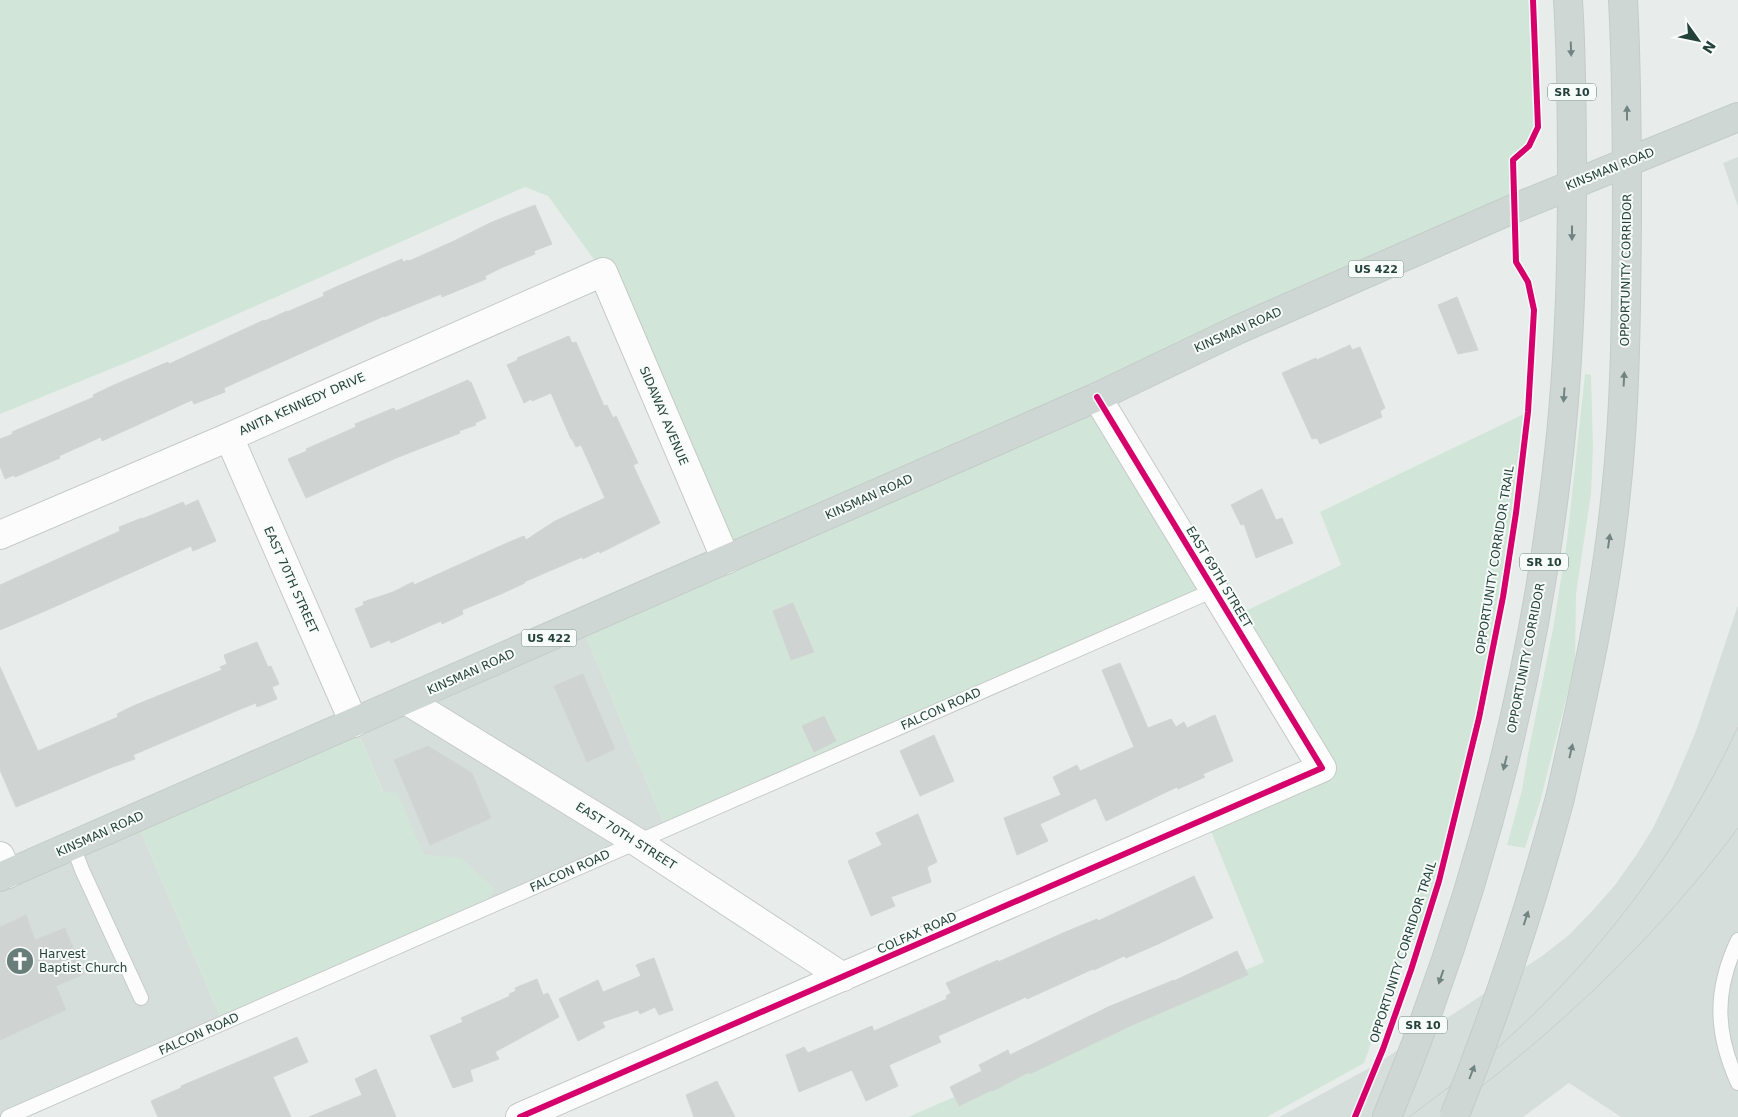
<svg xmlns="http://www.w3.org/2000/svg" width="1738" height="1117" viewBox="0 0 1738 1117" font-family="'DejaVu Sans',sans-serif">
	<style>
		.built { fill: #d6dedb }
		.green { fill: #d1e6d8 }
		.building { fill: #cfd4d2; stroke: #d1d6d4 }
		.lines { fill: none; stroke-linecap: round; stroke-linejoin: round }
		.lane-casing { stroke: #c5cac8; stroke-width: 16 }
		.street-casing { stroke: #c5cac8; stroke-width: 30 }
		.primary-casing { stroke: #c3ccc9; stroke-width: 30 }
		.lane { stroke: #fcfcfc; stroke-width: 14 }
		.street { stroke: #fcfcfc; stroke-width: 28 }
		.primary { stroke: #cfd7d5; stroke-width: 28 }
		.tram { stroke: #c9cdcc; stroke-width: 1 }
		.primary-bridge-casing { stroke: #c3ccc9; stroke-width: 30; stroke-linecap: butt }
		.primary-bridge { stroke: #cfd7d5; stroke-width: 28 }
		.cycleway-casing { stroke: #f7fbf9; stroke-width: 9 }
		.cycleway { stroke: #d6006c; stroke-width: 6 }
		.oneway { fill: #718580 }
		.labels { text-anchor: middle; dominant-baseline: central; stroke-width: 4; stroke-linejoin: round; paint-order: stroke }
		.shield { fill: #f7fbf9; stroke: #637a73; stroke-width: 1 }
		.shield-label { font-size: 11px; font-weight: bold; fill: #24423a }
		.street-label { font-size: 12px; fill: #24423a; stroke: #f7fbf9 }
		.poi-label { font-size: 12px; fill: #24423a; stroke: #f7fbf9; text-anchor: start }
	</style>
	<rect width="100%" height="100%" fill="#e8edeb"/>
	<path class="built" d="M1738 157V207L1723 163Z
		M1738 605V1117H1621L1569 1083 1523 1117H1279L1375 1065 1542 956 1569 935 1593 910 1615 885 1637 854 1653 828 1672 788 1696 731Z
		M581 624 666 829 441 928 354 723Z
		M135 818 223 1023 8 1117H0V877Z"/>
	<path class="green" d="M0 0H1533L1538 127 1529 146 1514 160 1515 208 1097 397 1214 590 666 829 581 624 726 560 603 272 548 196 525 187 140 357 0 414Z
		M1585 374 1591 375 1593 447 1591 494 1576 594 1575 664 1540 802 1525 848 1507 845 1522 790 1528 754 1553 629 1567 541Z
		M1528 412C1522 459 1518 507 1510 554 1490 685 1459 814 1421 940H1409L1364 1063 1267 1117H908L1264 962 1206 819 1321 768 1231 618 1341 565 1320 512Z
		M354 723 383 792 397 793 424 855 461 858 495 889 486 902 439 921 441 928 223 1023 135 818Z"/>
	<path class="building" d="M535 205 552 244 534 251 535 254 501 268 485 276 486 279 442 297 441 294 384 317V316L224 388 225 392 194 404 192 400 102 441 101 437 59 456 60 458 15 477 14 475 5 479 0 466V439L13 434 12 432 94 397 93 395 114 385 168 362 169 364 264 320 265 321 287 311V312L324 296 323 293 338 286 402 259 403 262 408 260 409 261 454 241 492 222Z
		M1457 297 1478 350 1458 354 1438 305Z
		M569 336 572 343 576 342 604 406 607 405 613 418 616 416 638 463 633 465 660 523 600 553 599 551 583 559 582 557 568 563 524 582 525 583 501 594 462 610 463 614 442 624 441 621 391 643 390 640 371 648 355 609 364 605 363 602 393 592 413 582 414 585 507 543 524 536 526 540 555 521 605 498 581 445 576 447 572 439H571L551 393 532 401 531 399 524 403 507 365 518 360 517 358Z
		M1350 345 1352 350 1360 347 1385 408 1380 411 1382 417 1320 444 1317 438 1312 439 1282 373 1316 358 1317 360Z
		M468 380 469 382H471L486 418 475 423 476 425 459 431 460 433 396 458 306 498 288 459 307 451 306 449 356 427 355 424 394 408 396 411Z
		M1262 489 1276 520 1282 518 1293 543 1256 558 1244 524 1241 525 1231 505Z
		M198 500 216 541 193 551 191 546 45 611 0 630V585L120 531 119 527 142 518V519L183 502 185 506Z
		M793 603 814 652 791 660 773 611Z
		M257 642 268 667 271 666 279 684 272 687 277 699 257 707 256 703 236 711 133 755 135 759 110 768 16 807 0 770V667L38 751 118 717 117 714 133 706 222 670 220 667 227 664 224 655Z
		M1120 663 1148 728 1171 719 1176 727 1184 722 1187 728 1215 715 1233 761 1203 774 1205 777 1178 789 1177 787 1106 821 1096 798 1040 824 1048 841 1017 855 1004 818 1061 795 1053 777 1077 765 1080 771 1134 747 1102 670Z
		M583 674 615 749 587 762 554 686Z
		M824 716 836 741 814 752 802 726Z
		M934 735 954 781 920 796 900 751Z
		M428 746 472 773 491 818 430 845 394 760Z
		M918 814 937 862 927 867 931 882 891 897 895 906 871 916 848 861 882 845 876 833Z
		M1194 876 1213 918 1158 944 1126 958 1124 956 1094 970 1093 969 1027 999 1026 997 938 1036 941 1042 889 1065 898 1086 866 1101 852 1070 799 1092 786 1055 804 1047 808 1053 872 1026 874 1031 947 999 946 996 951 993 946 983 998 960V962L1063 933 1097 919 1098 921Z
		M26 915 35 940 65 928 84 974 56 986 66 1010 0 1040V927Z
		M1237 951 1248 975 1128 1027 1030 1074 1029 1072 993 1091 992 1090 959 1106 950 1087 982 1071 979 1065 1008 1050 1010 1055 1108 1007 1174 980V981Z
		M654 958 673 1010 659 1015 655 1007 640 1014 638 1010 602 1022 605 1027 578 1041 559 999 598 980 603 992 641 976 636 965Z
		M537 979 543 995 548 993 559 1017 495 1052 499 1059 470 1070 473 1081 453 1088 430 1036 463 1022 461 1018 510 996 509 994 516 991 515 988Z
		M297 1037 308 1062 273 1077 291 1117H158L151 1101 181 1088V1086Z
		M376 1069 396 1117H309L362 1095 355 1079Z
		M717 1081 735 1117H694L686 1095Z"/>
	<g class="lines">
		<defs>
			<path id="lane" d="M73 846 82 870 141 998
				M1738 940C1714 991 1715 1032 1738 1083
				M8 1117 1214 590"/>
			<path id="street" d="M229 437 354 723
				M0 535 229 437 603 272 726 560
				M406 700 637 842 843 977
				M0 856 8 874
				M520 1117 1322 768 1097 397"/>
			<path id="primary" d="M1560 798C1583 697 1606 595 1616 492 1626 401 1626 310 1627 218 1627 145 1627 73 1623 0
				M0 877 1097 397 1237 330 1515 208 1738 117
				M1387 1117C1475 904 1534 682 1559 453 1569 363 1572 273 1572 184 1572 122 1572 61 1568 0"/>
		</defs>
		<use href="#lane" class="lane-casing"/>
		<use href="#street" class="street-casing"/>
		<use href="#primary" class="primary-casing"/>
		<use href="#lane" class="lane"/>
		<use href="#street" class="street"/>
		<use href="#primary" class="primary"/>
		<path class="tram" d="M1409 1117C1437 1096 1466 1075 1493 1052 1595 962 1680 851 1738 727
			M1441 1117C1554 1034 1654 941 1738 828"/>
		<defs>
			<path id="primary-bridge" d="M1454 1117C1496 1013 1531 906 1560 798"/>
		</defs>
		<use href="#primary-bridge" class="primary-bridge-casing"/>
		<use href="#primary-bridge" class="primary-bridge"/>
		<defs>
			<path id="cycleway" d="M520 1117 1322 768 1097 397
				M1355 1117 1383 1049 1411 970 1439 881 1479 718 1503 597 1516 513 1528 412 1534 310 1528 282 1516 262 1513 160 1529 146 1538 127 1533 0"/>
		</defs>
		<use href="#cycleway" class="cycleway-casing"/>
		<use href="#cycleway" class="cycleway"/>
	</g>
	<defs><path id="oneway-solid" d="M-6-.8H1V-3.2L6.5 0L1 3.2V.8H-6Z" transform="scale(1.25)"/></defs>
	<g class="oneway">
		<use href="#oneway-solid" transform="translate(1571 49) rotate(88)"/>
		<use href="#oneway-solid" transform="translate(1627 113) rotate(-90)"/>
		<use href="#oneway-solid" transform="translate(1572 233) rotate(90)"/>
		<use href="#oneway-solid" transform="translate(1624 379) rotate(-87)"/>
		<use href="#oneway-solid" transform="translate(1564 395) rotate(94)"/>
		<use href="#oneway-solid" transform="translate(1609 541) rotate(-82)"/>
		<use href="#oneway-solid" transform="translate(1571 751) rotate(-77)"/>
		<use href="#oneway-solid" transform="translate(1505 763) rotate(104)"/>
		<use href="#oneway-solid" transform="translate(1526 918) rotate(-72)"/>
		<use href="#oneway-solid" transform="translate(1441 977) rotate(109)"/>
		<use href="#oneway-solid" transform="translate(1472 1072) rotate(-69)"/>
	</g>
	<defs>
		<symbol id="church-disc" viewBox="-11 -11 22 22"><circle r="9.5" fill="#697e78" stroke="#f7fbf9"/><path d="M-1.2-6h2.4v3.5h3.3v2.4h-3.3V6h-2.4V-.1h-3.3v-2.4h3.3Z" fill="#fff"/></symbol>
	</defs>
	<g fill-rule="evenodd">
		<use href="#church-disc" x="4" y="945" width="32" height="32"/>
	</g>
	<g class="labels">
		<g class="shield">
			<rect x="1548" y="83.5" width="48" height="17" rx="4"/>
			<rect x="1348.5" y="260.5" width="55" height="17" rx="4"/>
			<rect x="1520" y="553.5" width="48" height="17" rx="4"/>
			<rect x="521.5" y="629.5" width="55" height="17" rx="4"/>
			<rect x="1399" y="1016.5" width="48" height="17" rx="4"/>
		</g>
		<g class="shield-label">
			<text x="1572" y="92">SR 10</text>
			<text x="1376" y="269">US 422</text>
			<text x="1544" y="562">SR 10</text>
			<text x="549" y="638">US 422</text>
			<text x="1423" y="1025">SR 10</text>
		</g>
		<g class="street-label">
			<text transform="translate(1610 169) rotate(-22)">KINSMAN ROAD</text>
			<text transform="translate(1626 270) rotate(-89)">OPPORTUNITY CORRIDOR</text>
			<text transform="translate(1238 330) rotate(-24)">KINSMAN ROAD</text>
			<text transform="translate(302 404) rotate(-24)">ANITA KENNEDY DRIVE</text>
			<text transform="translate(664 416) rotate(67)">SIDAWAY AVENUE</text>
			<text transform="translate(869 497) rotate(-24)">KINSMAN ROAD</text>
			<text transform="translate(1495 560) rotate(-81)">OPPORTUNITY CORRIDOR TRAIL</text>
			<text transform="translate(1219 577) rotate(59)">EAST 69TH STREET</text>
			<text transform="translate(291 580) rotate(66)">EAST 70TH STREET</text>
			<text transform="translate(1526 658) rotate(-79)">OPPORTUNITY CORRIDOR</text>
			<text transform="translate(471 672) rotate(-24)">KINSMAN ROAD</text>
			<text transform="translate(941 709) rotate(-24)">FALCON ROAD</text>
			<text transform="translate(100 834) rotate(-24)">KINSMAN ROAD</text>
			<text transform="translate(626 836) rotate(32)">EAST 70TH STREET</text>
			<text transform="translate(570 871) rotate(-24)">FALCON ROAD</text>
			<text transform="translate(917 933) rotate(-24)">COLFAX ROAD</text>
			<text transform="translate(1403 952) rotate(-72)">OPPORTUNITY CORRIDOR TRAIL</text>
			<text transform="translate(199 1034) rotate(-24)">FALCON ROAD</text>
		</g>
		<g class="poi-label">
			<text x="39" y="954">Harvest<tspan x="39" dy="14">Baptist Church</tspan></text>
		</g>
	</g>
	<g transform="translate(1698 40) rotate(123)" stroke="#f7fbf9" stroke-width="4" paint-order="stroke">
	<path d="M0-4L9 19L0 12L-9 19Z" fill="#24423a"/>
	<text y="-8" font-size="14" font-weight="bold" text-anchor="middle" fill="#24423a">N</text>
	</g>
</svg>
